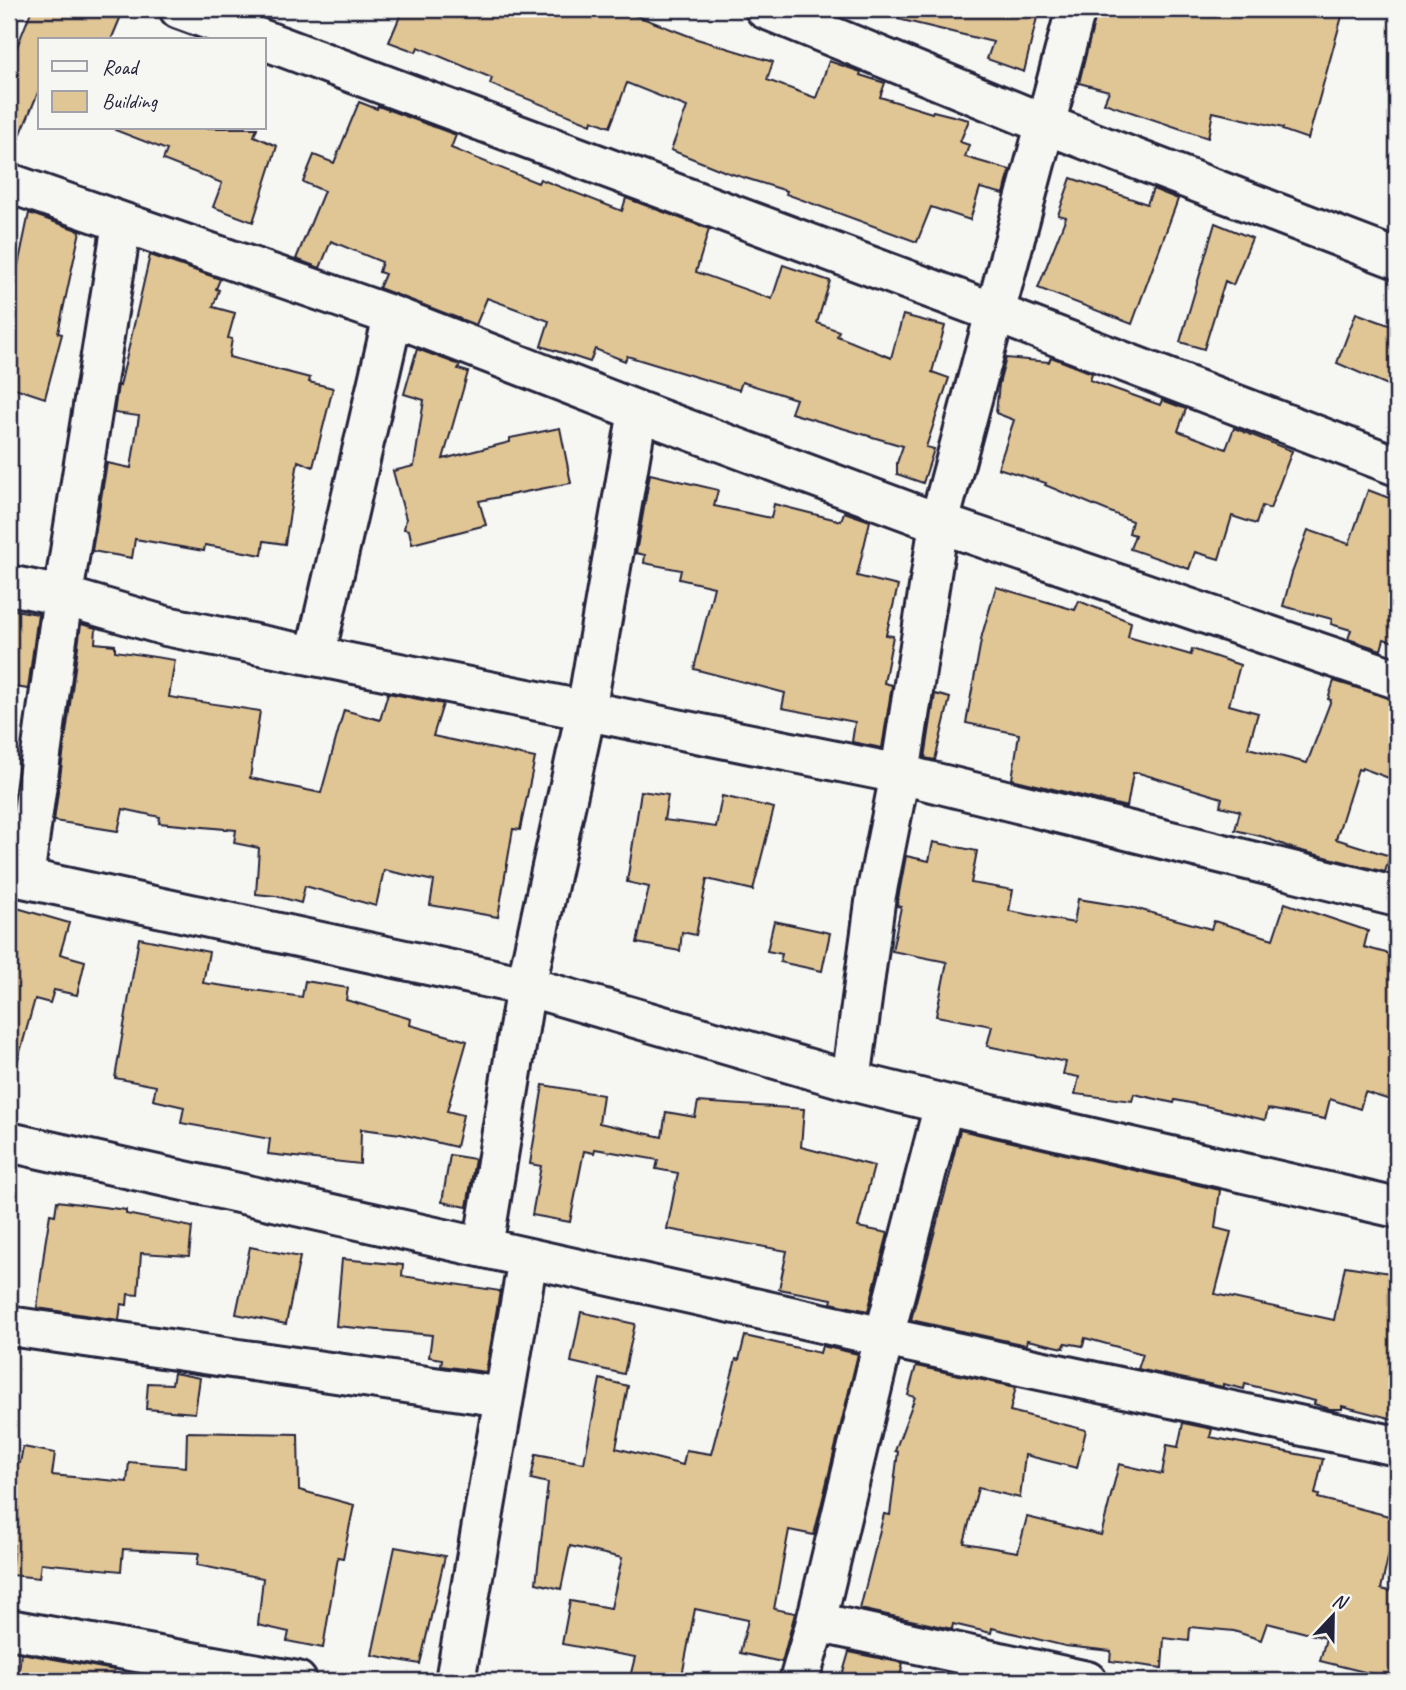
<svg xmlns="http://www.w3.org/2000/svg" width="1406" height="1690" viewBox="0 0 1406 1690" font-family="Caveat,sans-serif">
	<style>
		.building { fill: #e0c595; stroke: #22223b; stroke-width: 2 }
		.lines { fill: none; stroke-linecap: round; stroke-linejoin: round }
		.minor-casing { stroke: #22223b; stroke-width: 44 }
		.minor { stroke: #f6f6f2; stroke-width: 38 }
	</style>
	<rect width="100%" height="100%" fill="#f6f6f2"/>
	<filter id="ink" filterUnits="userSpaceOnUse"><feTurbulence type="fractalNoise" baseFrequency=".0143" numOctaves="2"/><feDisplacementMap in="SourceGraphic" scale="14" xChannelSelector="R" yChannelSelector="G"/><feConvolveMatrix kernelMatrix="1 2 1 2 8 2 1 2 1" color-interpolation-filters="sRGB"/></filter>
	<g filter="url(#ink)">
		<path class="building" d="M32 9H103L121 16 111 40H40V88L9 162V67Z
			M403 9H619L697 39 773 62 767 80 816 98 829 61 858 71 861 72 860 75 885 83 880 97 932 113 933 111 969 120 960 142 969 145 965 157 1010 170 1004 194 980 188 970 220 931 207 917 242 786 194 787 191 726 172 671 150 687 107 627 83 610 127 592 120 591 124 490 84 492 78 418 47 416 52 389 42Z
			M900 9H1039L1024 72 987 59 993 42 898 19Z
			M1097 9H1344L1308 139 1282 130 1283 128 1213 112 1208 138 1104 103 1109 91 1079 83Z
			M359 102 377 109 378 106 456 135 451 148 538 183 540 179 622 211 626 198 709 229 696 272 772 299 783 265 830 281 817 323 839 331 837 336 891 358 903 315 945 326 932 372 949 378 926 447 934 449 923 483 897 474V463L903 446 791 413 796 399 742 382 739 390 627 356 625 361 595 349 590 362 541 346 549 321 487 298 476 325 379 288 385 274 379 272 382 262 331 241 320 268 296 259 324 191 303 182 314 155 334 163Z
			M116 128H257L254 136 277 146 253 222 213 207 222 183 163 160 167 150 115 130Z
			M1071 178 1147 204 1153 189 1178 199 1132 324 1038 288 1066 217 1058 215Z
			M29 213 80 231 58 333 62 334 45 398 9 386V309Z
			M1215 223 1252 238 1233 285 1225 281 1204 349 1180 342Z
			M150 255 220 279 216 289 219 290 213 307 235 313 228 338 232 339 229 357 310 378 309 382 333 388 313 467 298 461 285 544 264 541 262 555 205 545 204 551 135 539 132 558 92 551 107 463 131 468 139 416 114 413 118 385 120 386Z
			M1356 313 1397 328V389L1337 363Z
			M417 349 460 365 458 369 468 372 443 459 510 442V438L560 428 571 483 479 501 486 525 412 544 409 530 404 529 406 519 393 471 414 466 424 400 404 394Z
			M1051 357 1092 373 1090 380 1160 405 1162 400 1186 409 1178 431 1226 449 1234 428 1292 451 1270 509 1262 506 1256 524 1232 516 1219 559 1195 552 1189 569 1130 549 1135 535 1129 533 1132 521 1045 485 1046 483 998 468 1014 420 996 413 999 384 1006 358 1049 362Z
			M650 474 718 490 714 506 771 518 774 504 841 521 844 512 870 521 857 576 898 586 886 635 893 636 884 683 892 685 882 748 852 742 855 722 782 708 785 693 694 669 714 587 679 579 681 570 644 563 645 555 636 553Z
			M1368 490 1397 501V643L1384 639 1381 650 1348 639 1351 630 1331 624 1332 619 1283 606 1292 573 1308 530 1349 544Z
			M996 587 1075 610 1079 601 1131 622 1128 637 1191 655 1192 649 1240 665 1229 705 1258 713 1248 748 1307 763 1331 700 1328 699 1334 681 1397 700V781L1362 768 1361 770 1358 769 1336 839 1390 856 1385 872 1294 849 1264 837 1235 830 1240 811 1220 806 1222 798 1139 773H1133L1127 807 1012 779 1019 734 966 723 982 635Z
			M9 609 38 614 28 689 9 686Z
			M81 624 96 628 95 643 115 645V651L175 660 169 697 260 711 250 778 321 793 344 710 380 720 388 693 443 704 433 736 535 758 520 830 513 829 498 917 430 905 434 881 384 870 376 906 305 886 301 903 276 896 256 894 259 848 234 843 236 830 159 823 160 817 123 809 118 831 54 821Z
			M935 694 950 698 935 760 925 758Z
			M641 791 668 795 664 820 716 827 722 796 774 808 753 890 707 879 696 935 682 932 680 951 637 943 649 887 627 882Z
			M933 842 977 851 971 883 1013 890 1009 911 1074 923 1078 899 1134 908 1211 929 1214 921 1273 939 1285 903 1368 931 1364 947 1397 956V1079L1390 1100 1365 1092 1360 1109 1330 1099 1325 1119 1268 1109 1265 1120 1205 1106 1175 1100 1174 1103 1134 1094 1132 1101 1075 1094 1079 1077 1063 1074 1066 1062 987 1046 992 1026 936 1016 947 962 892 951 901 907 897 906 898 899 906 856 929 861Z
			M17 908 69 923 60 954 85 961 77 995 54 990 50 1003 35 999 17 1063 9 1062V939Z
			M774 921 830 933 822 971 780 962 782 954 767 951Z
			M139 938 209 952 203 983 302 997 305 981 348 988 346 1000 411 1019 410 1025 467 1041 447 1111 463 1115 456 1147 401 1134 361 1129 360 1164 268 1154 270 1139 181 1123 184 1107 153 1100 156 1086 115 1078Z
			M543 1085 603 1095 599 1123 662 1137 666 1112 695 1117 698 1102 804 1109 801 1147 874 1166 858 1227 888 1233 868 1311 831 1303 832 1299 779 1289 787 1251 667 1229 678 1173 656 1169 658 1160 595 1149 594 1153 584 1151 570 1222 532 1215 541 1166 530 1164Z
			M960 1130 1220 1190 1215 1228 1231 1232 1215 1294 1334 1320 1345 1266 1397 1274V1420L1342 1406V1409H1330L1314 1404 1315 1401 1245 1384 1244 1389 1223 1384V1387L1138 1369 1143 1354 1085 1338 1083 1346 1065 1343 1064 1348 1027 1340 1026 1345 911 1320 953 1163 952 1162Z
			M450 1155 475 1159 467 1207 442 1202Z
			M57 1201 126 1210V1214L192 1227 189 1256 141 1253 138 1295 128 1294 127 1305 121 1304 119 1320 37 1308 45 1245 50 1214 55 1215Z
			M250 1247 300 1257 286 1324 236 1314Z
			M342 1259 403 1265 402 1276 500 1291 486 1372 441 1366 442 1359 429 1357 432 1335 336 1326Z
			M581 1312 635 1324 624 1374 571 1362Z
			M745 1336 820 1353 822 1346 858 1354 814 1535 789 1530 774 1609 795 1613 782 1662 740 1653 748 1620 695 1609 681 1681H646L630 1677 635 1657 562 1644 570 1601 611 1608 622 1558 570 1546 561 1589 536 1583 548 1483 531 1479 536 1454 584 1463 600 1379 628 1386 616 1448 683 1465 686 1450 711 1454 736 1359 739 1360Z
			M916 1366 1016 1387 1010 1411 1086 1430 1077 1468 1025 1455 1020 1498 978 1488 964 1543 1018 1552 1027 1517 1101 1535 1119 1464 1162 1474 1167 1445 1178 1447 1183 1423 1212 1429 1210 1437 1323 1459 1315 1494 1319 1495 1318 1498 1397 1518 1381 1589 1397 1593V1680L1320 1661 1326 1638 1267 1623 1261 1640 1234 1631 1190 1627 1189 1641 1164 1638 1162 1668 1110 1661 1111 1651 1065 1646 992 1628 991 1633 953 1624 952 1629 860 1609 884 1514 890 1515 898 1452 895 1451 915 1397 908 1395Z
			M174 1373 200 1378 195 1413 146 1409 148 1383 172 1384Z
			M187 1432 298 1434 299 1490 354 1505 343 1558 338 1557 323 1648 287 1641 289 1632 258 1625 263 1578 197 1565 199 1553 123 1549 121 1571 41 1563 39 1578 11 1575 14 1545H9V1521L16 1463H20L23 1447 55 1453 52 1475 127 1482 129 1462 186 1467Z
			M395 1547 445 1556 420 1664 372 1655Z
			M849 1652 903 1663 899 1681H863L842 1676Z
			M21 1653 114 1670 113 1681H18Z"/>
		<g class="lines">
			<defs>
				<path id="minor" d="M179 9 264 40
					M765 9 1045 124 1397 259
					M264 40 996 313 1397 466
					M9 183 393 316 638 411 939 523 1397 679
					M9 585 63 596 166 626 900 774 1397 897
					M315 656 393 316
					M9 875 526 986 851 1081 944 1104 1397 1208
					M24 878 63 596 122 223
					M851 1081 876 895 900 774 939 523 1076 9
					M9 1142 884 1337 1397 1446
					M483 1247 526 986 586 711 638 411
					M9 1326 503 1397
					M816 1622 1087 1681
					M9 1629 297 1681
					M455 1681 528 1258
					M799 1681 816 1622 884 1337 944 1104"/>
			</defs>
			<use href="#minor" class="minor-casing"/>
			<use href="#minor" class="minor"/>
		</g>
	</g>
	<rect width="1406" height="1690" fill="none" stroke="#f6f6f2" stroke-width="35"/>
	<rect x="18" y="18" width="1371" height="1655" fill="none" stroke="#22223b" stroke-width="2.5" filter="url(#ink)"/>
	<rect x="38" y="38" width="228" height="91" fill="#f6f6f2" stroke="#a1a1a9" stroke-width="2"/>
	<rect x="52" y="61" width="35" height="10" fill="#f6f6f2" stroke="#a1a1a9" stroke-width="2"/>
	<text x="102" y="74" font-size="21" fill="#22223b">Road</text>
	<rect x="52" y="91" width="35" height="21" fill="#e0c595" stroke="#a1a1a9" stroke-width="2"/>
	<text x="102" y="108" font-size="21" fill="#22223b">Building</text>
	<g transform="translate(1333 1616) rotate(22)" stroke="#f6f6f2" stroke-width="5" paint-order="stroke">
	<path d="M0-5L12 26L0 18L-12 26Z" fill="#22223b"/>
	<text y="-10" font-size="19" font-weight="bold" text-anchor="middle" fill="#22223b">N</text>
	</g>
</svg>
